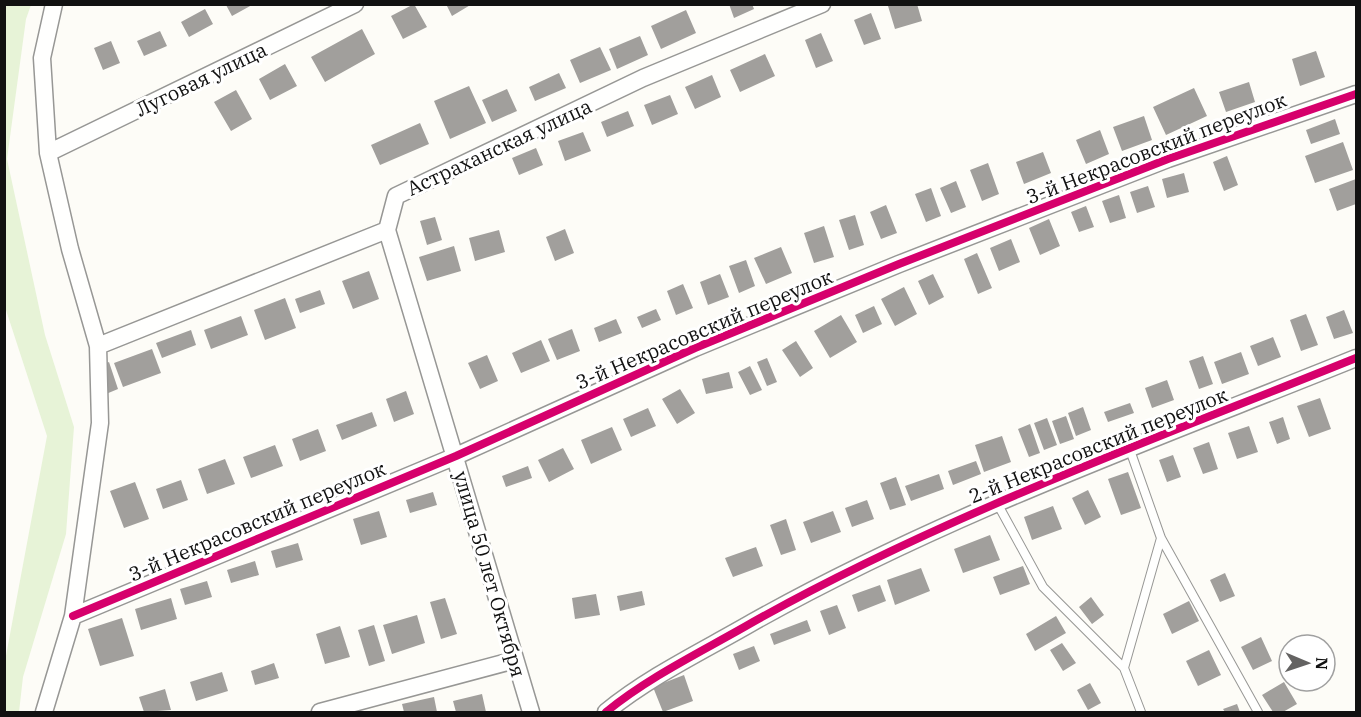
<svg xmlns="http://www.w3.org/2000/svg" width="1361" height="717" viewBox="0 0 1361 717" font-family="'IBM Plex Serif',serif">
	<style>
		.green { fill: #e7f3d7 }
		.building { fill: #a19f9c }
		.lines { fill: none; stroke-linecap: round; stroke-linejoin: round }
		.lane-casing { stroke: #979795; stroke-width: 10 }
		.street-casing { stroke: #979795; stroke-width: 19 }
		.lane { stroke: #fffffe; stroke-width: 8 }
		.street { stroke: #fffffe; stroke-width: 16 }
		.cycleway-casing { stroke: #fff; stroke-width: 11 }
		.cycleway { stroke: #d6006c; stroke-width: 8 }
		.labels { text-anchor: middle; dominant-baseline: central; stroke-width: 6; stroke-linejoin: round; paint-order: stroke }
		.street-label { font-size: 20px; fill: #111; stroke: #fff }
	</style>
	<rect width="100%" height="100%" fill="#fdfcf7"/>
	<path class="green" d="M4 5H31L26 19 7 159 45 335 74 427 66 534 23 677 19 712H5V661L47 436 5 307Z"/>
	<path class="building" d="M414 4 427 27 403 39 391 16Z
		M446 4H472L452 16Z
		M729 4H752L754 9 734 18Z
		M917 4 922 21 895 29 888 6Z
		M226 5H252L232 16Z
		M205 9 213 24 189 37 181 22Z
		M686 10 696 33 661 49 651 26Z
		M871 13 881 39 864 45 854 20Z
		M362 29 375 54 325 82 311 57Z
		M160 31 167 46 144 56 137 41Z
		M821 33 833 61 816 68 805 40Z
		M640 36 648 55 617 69 609 49Z
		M111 41 120 63 103 70 94 48Z
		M600 47 611 70 580 83 570 60Z
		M1316 51 1325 77 1300 86 1292 59Z
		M765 54 775 76 740 92 730 70Z
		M285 64 297 86 270 100 259 79Z
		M559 73 566 88 535 101 529 87Z
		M712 75 721 97 695 109 685 87Z
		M1249 82 1255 102 1226 112 1219 92Z
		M469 86 486 123 450 139 434 101Z
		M1194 88 1207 116 1166 135 1153 107Z
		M507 89 517 111 492 122 482 100Z
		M236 90 252 119 231 131 214 102Z
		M670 95 678 114 652 125 644 105Z
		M628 111 634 126 607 137 601 122Z
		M1144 116 1152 140 1122 151 1113 127Z
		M1335 119 1340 134 1311 144 1306 130Z
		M420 123 429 144 380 165 371 145Z
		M1100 130 1109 154 1086 164 1076 140Z
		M583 132 591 151 565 161 558 141Z
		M1343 142 1353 170 1315 183 1305 156Z
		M536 148 543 165 519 175 512 158Z
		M1043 152 1051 173 1024 184 1016 162Z
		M1227 156 1238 185 1224 191 1213 162Z
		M988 163 999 194 982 201 970 170Z
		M1184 173 1189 192 1167 198 1162 179Z
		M1356 179V204L1337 211 1329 189Z
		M956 181 966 207 951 213 940 188Z
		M1148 186 1155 207 1137 213 1130 192Z
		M931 188 941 216 926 222 915 194Z
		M1119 195 1126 218 1110 223 1102 201Z
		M886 205 897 233 881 239 870 212Z
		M1086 206 1094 227 1079 232 1071 212Z
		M855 215 864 245 849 250 839 220Z
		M435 217 442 240 427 245 420 221Z
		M1049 219 1060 246 1040 255 1029 228Z
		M824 226 834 257 814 263 804 233Z
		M565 229 574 253 555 261 546 237Z
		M499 230 505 252 475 261 469 238Z
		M1011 239 1020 262 999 271 990 248Z
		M454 246 461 271 427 281 419 257Z
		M781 247 792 273 766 284 754 258Z
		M977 253 992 288 978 294 964 259Z
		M746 260 755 286 739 293 729 266Z
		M369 271 379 299 353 309 342 281Z
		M720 274 729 297 708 305 700 282Z
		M933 274 944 297 929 305 918 281Z
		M683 284 693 308 676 315 667 291Z
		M904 287 917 314 895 326 881 299Z
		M320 290 325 304 300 313 295 299Z
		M285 298 296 328 265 340 254 310Z
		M874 306 882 324 863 333 855 315Z
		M656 309 661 320 642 328 637 317Z
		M1344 310 1353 333 1334 339 1326 317Z
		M1306 314 1318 345 1301 351 1290 320Z
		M841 315 857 342 830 358 814 331Z
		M241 316 248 335 211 349 204 330Z
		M616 319 622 333 599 342 594 328Z
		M572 329 580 351 557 360 548 339Z
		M191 330 196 345 162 358 156 343Z
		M1273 337 1281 357 1258 366 1250 346Z
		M541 340 550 361 521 373 512 353Z
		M796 341 813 368 800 377 782 350Z
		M152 349 161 373 123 387 114 363Z
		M1241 352 1249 374 1222 384 1214 362Z
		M487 355 498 381 480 389 468 363Z
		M1203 356 1213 384 1199 389 1189 361Z
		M767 358 777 382 767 386 757 362Z
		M109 362 118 389 106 394 97 367Z
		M750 366 762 390 750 395 738 372Z
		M729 372 733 388 706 394 702 379Z
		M1167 380 1174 400 1152 408 1145 388Z
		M680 389 695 413 677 424 662 399Z
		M406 391 414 414 394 422 386 399Z
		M1320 398 1331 429 1309 437 1297 406Z
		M1130 403 1134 413 1108 422 1104 412Z
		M1083 407 1091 430 1076 436 1068 413Z
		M648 408 656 426 631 437 623 419Z
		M372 412 377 426 342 440 336 425Z
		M1066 416 1074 439 1060 444 1052 421Z
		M1283 417 1290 439 1277 444 1269 422Z
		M1047 418 1057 445 1044 450 1034 423Z
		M1030 424 1040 453 1029 457 1018 429Z
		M1249 426 1258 452 1237 459 1228 433Z
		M612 427 622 450 591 464 581 440Z
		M318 429 326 451 300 461 292 439Z
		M1002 436 1011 462 984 472 975 445Z
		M1209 442 1218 469 1203 474 1193 448Z
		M275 445 283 466 251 478 243 457Z
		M563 448 574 469 549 482 538 460Z
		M1173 455 1181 477 1167 482 1159 460Z
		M225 459 235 484 207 494 198 469Z
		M976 461 981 474 953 485 948 471Z
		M528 466 532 478 506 487 502 476Z
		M1128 472 1141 508 1121 515 1108 479Z
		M939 474 944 489 911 501 905 486Z
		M896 477 906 505 890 510 880 483Z
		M181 480 188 500 163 509 156 489Z
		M135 482 149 519 124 528 110 491Z
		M1088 490 1101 517 1085 525 1072 498Z
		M433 492 437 505 410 513 406 500Z
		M867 500 874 519 852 527 845 508Z
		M1053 506 1062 529 1032 540 1024 517Z
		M379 511 387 537 361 545 353 519Z
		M833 511 841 532 811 543 803 522Z
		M786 519 796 550 781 555 770 525Z
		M990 535 1000 560 963 573 954 549Z
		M298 543 303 560 276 568 271 551Z
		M756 547 763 566 733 577 725 558Z
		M255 561 259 575 231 583 227 570Z
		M1023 566 1030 584 1000 595 993 577Z
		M921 568 930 591 895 605 887 580Z
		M1225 573 1235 596 1220 602 1210 580Z
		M207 581 212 597 185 605 180 589Z
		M880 585 886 601 858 612 852 595Z
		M642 591 645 605 620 611 617 596Z
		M596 594 600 615 575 619 572 598Z
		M1091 597 1104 615 1092 624 1079 607Z
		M171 598 177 619 141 630 135 609Z
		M445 598 457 634 441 639 430 602Z
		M1189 601 1199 621 1172 634 1163 614Z
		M837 605 846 628 829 635 820 611Z
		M417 615 425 643 392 654 383 625Z
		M1056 616 1066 633 1035 651 1026 634Z
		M122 618 134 656 100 666 88 629Z
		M807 620 811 631 774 645 770 634Z
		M374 625 385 661 369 666 358 630Z
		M340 626 350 657 325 664 316 634Z
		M1261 637 1272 661 1253 670 1241 647Z
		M1062 643 1076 663 1063 671 1050 650Z
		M754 646 760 661 739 670 733 654Z
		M1209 650 1221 675 1198 686 1186 661Z
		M274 663 279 678 255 685 251 671Z
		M222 672 228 691 196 701 190 682Z
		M684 675 693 701 663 712 653 687Z
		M1284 682 1297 704 1283 712H1273L1262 695Z
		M1090 683 1101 703 1088 710 1077 690Z
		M165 689 171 710 144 712 139 697Z
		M482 694 486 712H456L453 701Z
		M434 697 437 712H404L402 704Z
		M1237 704 1240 712H1225L1223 709Z"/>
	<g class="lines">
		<defs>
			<path id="lane" d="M997 503 1043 587 1124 668 1141 712
				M1161 538 1258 712
				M1124 668 1161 538 1130 450"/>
			<path id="street" d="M48 153 355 4
				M387 230 531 712
				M98 346 387 230 396 196 643 78 822 4
				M73 616 456 456 695 348 899 264 1168 159 1356 94
				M44 712 73 616 100 423 98 346 70 249 48 153 42 58 54 4
				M320 712 515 660
				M606 712C650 676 703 651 753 622 944 515 1153 440 1356 358"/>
		</defs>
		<use href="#lane" class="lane-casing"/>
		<use href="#street" class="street-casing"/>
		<use href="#lane" class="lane"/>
		<use href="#street" class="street"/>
		<defs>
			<path id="cycleway" d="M73 616 456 456 695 348 899 264 1168 159 1356 94
				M606 712C650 676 703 651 753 622 944 515 1153 440 1356 358"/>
		</defs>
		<use href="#cycleway" class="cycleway-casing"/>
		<use href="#cycleway" class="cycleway"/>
	</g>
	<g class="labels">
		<g class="street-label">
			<text transform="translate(201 79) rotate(-26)">Луговая улица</text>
			<text transform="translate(499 147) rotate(-25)">Астраханская улица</text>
			<text transform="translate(1156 148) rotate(-21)">3-й Некрасовский переулок</text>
			<text transform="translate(704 329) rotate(-23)">3-й Некрасовский переулок</text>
			<text transform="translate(1098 445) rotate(-22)">2-й Некрасовский переулок</text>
			<text transform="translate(257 521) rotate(-23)">3-й Некрасовский переулок</text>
			<text transform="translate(490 574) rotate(74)">улица 50 лет Октября</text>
		</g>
	</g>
	<rect width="1361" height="717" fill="none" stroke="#111111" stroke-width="12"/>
	<g transform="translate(1307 663) rotate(92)"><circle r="28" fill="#ffffff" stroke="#a0a0a0" stroke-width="1.5"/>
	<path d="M0-4.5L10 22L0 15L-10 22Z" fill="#646362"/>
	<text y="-9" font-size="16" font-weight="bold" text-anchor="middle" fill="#111111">N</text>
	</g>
</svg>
